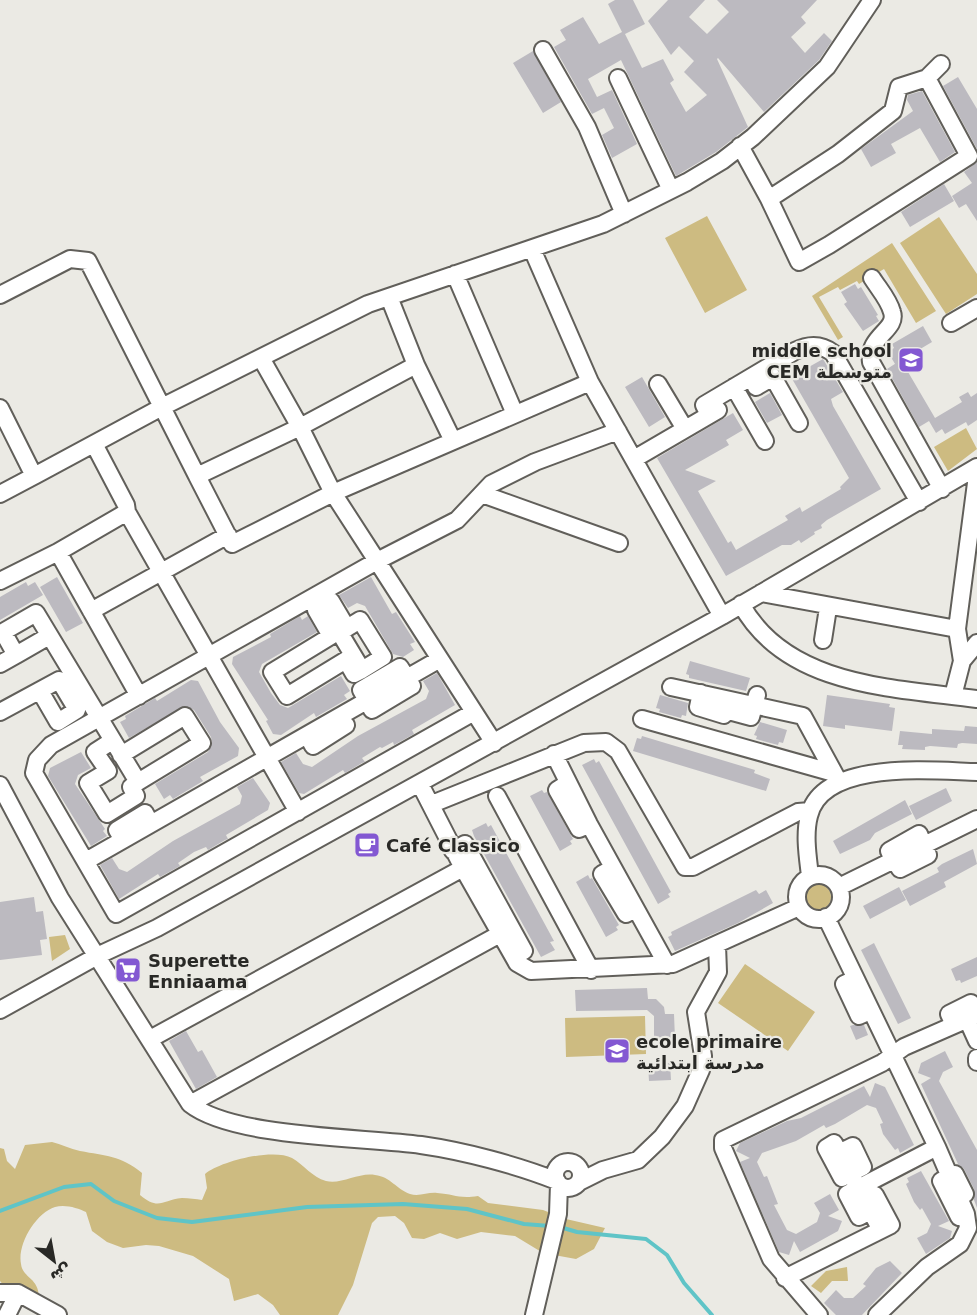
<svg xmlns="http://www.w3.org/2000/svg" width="977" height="1315" viewBox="0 0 977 1315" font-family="'DejaVu Sans','Noto Sans Arabic',sans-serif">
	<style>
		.green { fill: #cdbb81 }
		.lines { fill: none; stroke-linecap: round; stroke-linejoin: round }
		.stream { stroke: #5fc4c7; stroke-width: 4 }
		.building { fill: #bcbac0 }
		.minor-casing { stroke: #615f5a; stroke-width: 20 }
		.minor { stroke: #fff; stroke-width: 16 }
		.labels { text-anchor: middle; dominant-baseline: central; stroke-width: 4.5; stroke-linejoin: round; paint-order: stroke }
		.poi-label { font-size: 18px; font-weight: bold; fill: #292926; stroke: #ebeae4; text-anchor: start }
	</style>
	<rect width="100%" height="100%" fill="#ebeae4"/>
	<path class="green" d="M707 216 747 290 705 313 665 238Z
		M939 217 977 274V294L946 314 900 243Z
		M892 243 936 311 916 323 884 269 859 284 857 281 840 290 838 287 819 297 843 337 838 340 812 296Z
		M966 428 977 449 948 471 934 447Z
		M805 897a13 13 0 1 1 26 0a13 13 0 1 1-26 0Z
		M65 935 70 949 52 961 49 937Z
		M745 964 815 1012 788 1051 718 1003Z
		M645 1016 646 1054 566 1057 565 1018Z
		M52 1142C61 1144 70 1149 80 1151 106 1156 120 1155 142 1173L140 1195C159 1211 162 1200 182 1198 189 1198 196 1199 202 1200L207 1188 205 1174C221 1161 273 1148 292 1158 304 1165 312 1177 326 1181 341 1185 359 1172 375 1175 391 1177 396 1189 410 1194 419 1197 428 1192 437 1193 454 1194 458 1199 478 1196L488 1203 543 1210 566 1219 605 1228 594 1249 576 1259 543 1253 515 1236 481 1232 457 1239 440 1233 424 1239 412 1238 404 1223 395 1216 378 1217 372 1223 353 1285 338 1315H280L273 1305 258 1294 234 1301 229 1279 193 1256 159 1246 146 1245 123 1248 107 1242 92 1231 86 1212C78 1208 65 1204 55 1207 36 1213 17 1244 21 1264 23 1280 41 1276 39 1304L11 1294 0 1281V1148L4 1149 7 1161 15 1169 25 1145Z
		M847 1267 848 1281H832L821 1293 811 1286 826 1271Z"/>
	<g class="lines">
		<path class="stream" d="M0 1211 64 1187 91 1184 114 1201 134 1209 157 1218 192 1222 307 1207 403 1204 467 1209 524 1224 550 1226
			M560 1227 577 1232 646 1239 667 1255 684 1283 712 1315"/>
	</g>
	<path class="building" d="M615 0H633L645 24 625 34 642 68 663 59 674 80 670 83 686 112 707 95 684 72 694 61 679 46 671 55 648 21 668 0H705L689 17 707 34 729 12 717 0H817L801 17 806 23 791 37 805 53 824 33 832 41 819 60 764 112 718 58 717 59 748 127 716 152 676 176 621 60 588 79 597 97 612 90 637 144 612 158 602 135 614 128 604 108 592 114 554 47 566 40 560 30 583 17 599 44 622 32 608 4Z
		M533 51 561 102 543 113 513 63Z
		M958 77 977 109V149L943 86Z
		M922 91 955 152 940 162 920 128 891 144 896 153 871 167 861 149 913 111 907 100 908 95Z
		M977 162V221L966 204 959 208 952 196 972 183 964 172Z
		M944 184 954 201 910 227 901 212Z
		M855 284 858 289 861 287 878 315 876 316 879 321 863 331 844 304 847 302 841 292Z
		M923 326 932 342 895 364 888 352 894 348 892 344Z
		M823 359 843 392 831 399 833 406 881 489 827 520 821 525 822 528 814 532 815 534 801 543 799 540 791 545H782L726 576 657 458 733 413 743 430 726 440 729 445 685 470 716 481 698 491 728 543 731 541 736 550 788 520 785 516 800 507 802 512 841 489 840 487 849 478 791 377Z
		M901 360 935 418 962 402 959 397 968 392 971 397 977 393V420L968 426 966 422 945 434 942 429 936 433 929 421 919 427 887 369Z
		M642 377 665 417 649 427 625 387Z
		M770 393 782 415 767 423 755 402Z
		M57 577 83 623 66 632 40 587Z
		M371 577 392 614 396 612 415 642 410 644 414 650 403 657 393 654 365 606 357 603 348 608 339 595Z
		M26 582 28 586 35 582 43 595 0 620V597Z
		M300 616 302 620 308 616 317 632 262 664 259 672 271 693 280 705 288 708 341 676 350 691 344 695 347 699 316 717 314 713 281 735 273 734 266 721 268 720 232 664 233 657 271 637 270 634Z
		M690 661 750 678 746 691 689 678V675L686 674Z
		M437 673 455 705 412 730 414 734 394 745 393 742 382 748 380 747 362 758 365 762 362 763 345 773 343 770 304 794 299 793 281 762 296 753 303 764 312 767 358 736 426 699 429 691 423 681Z
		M191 680 198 681 220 722 239 748 238 756 200 777 203 781 173 799 170 795 164 799 155 784 208 752 212 743 211 737 194 710 185 706 129 738 120 722 126 719 125 716 155 698 157 701Z
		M660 695 688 703 686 716 682 715 681 718 659 712 660 709 656 708Z
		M827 695 890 704 889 707 895 708 892 731 845 725V729L823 726Z
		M760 722 787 730 783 743 779 742 778 745 756 739 757 736 754 735Z
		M965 726 977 727V744L962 743 958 744 957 748 930 746 925 747V750L902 749 903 745H898L900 731 932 734V729L964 731Z
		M642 736 755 770 754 773 770 779 766 791 633 751 637 738 641 739Z
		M81 752 91 768 78 775 75 784 105 829 103 831 107 836 91 846 48 776 50 768Z
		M594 759 596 763 599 761 671 892 668 894 670 897 658 904 582 765Z
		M253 778 270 803 268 810 226 835 228 839 225 840 208 850 206 847 194 852 178 863 180 866 160 877 158 874 119 899 100 865 112 858 119 869 127 872 173 841 240 804 242 796 237 787Z
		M946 788 952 801 916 820 909 806Z
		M542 790 544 793 547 792 573 839 570 841 572 844 560 851 530 796Z
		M905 800 912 814 875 833 870 840 840 854 833 841Z
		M486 823 488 827 491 825 554 941 550 942 555 950 541 957 474 836 472 830Z
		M973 849 977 864 944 882 946 887 910 906 902 891 939 872 937 868 942 864Z
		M588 875 590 879 592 878 619 925 616 927 618 930 606 937 576 882Z
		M899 887 906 900 870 919 863 906Z
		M756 890 759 894 766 890 773 903 738 923 675 951 668 937 672 935 671 932Z
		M34 897 36 912 43 911 47 939 40 940 42 955 0 960V902Z
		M874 943 911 1018 898 1024 861 950Z
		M977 957V976L961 983 960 980 956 981 951 969Z
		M647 988 648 999H656L664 1007 665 1014H674L675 1039 654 1040V1016L647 1010 576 1011 575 990Z
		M853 1025H864L868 1035 856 1040 850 1026Z
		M186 1031 198 1052 202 1050 217 1077 196 1089 169 1041Z
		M945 1051 953 1067 943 1072 939 1081 977 1150V1208L974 1200V1189L964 1169 958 1164 921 1084 931 1078 918 1073 921 1063Z
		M670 1063 671 1080 649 1081 648 1064Z
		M875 1083 885 1087 914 1145 900 1153 898 1148 895 1150 883 1134 880 1124 883 1123 876 1108 867 1105 835 1124 826 1128 824 1125 796 1141 762 1153 757 1162 764 1177 767 1176 778 1204 774 1205 787 1230 796 1234 817 1222 820 1213 814 1203 830 1194 839 1210 828 1216 842 1221 838 1231 800 1252 794 1241 789 1255 779 1252 740 1162 750 1158 736 1151 740 1143 787 1121 801 1118 864 1086 870 1097Z
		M921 1171 949 1221 938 1226 952 1231 950 1238 926 1254 917 1238 927 1233 931 1224 922 1208 920 1210 914 1202 906 1184 909 1182 907 1178Z
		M890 1261 902 1273 862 1315H836L824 1303 836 1290 844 1298H853L866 1286 863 1284 876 1268Z"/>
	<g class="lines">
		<defs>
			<path id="minor" d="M543 50 587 127 624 214
				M618 78 671 190
				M740 146 769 199 838 154 893 111 899 87 927 78 941 64
				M769 199 799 262 829 245 969 156 927 78
				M532 249 590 382
				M455 274 515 414
				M872 278C879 289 889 300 892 312 898 330 867 336 871 362L942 489
				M0 295 70 259 88 261 197 476 300 427 333 493 590 382 722 616
				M389 297 416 365 453 441
				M951 323 977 308
				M261 358 300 427 416 365
				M658 384 685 429
				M734 387 765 441
				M756 387 773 377 799 423
				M0 408 34 476 0 494
				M709 415 704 405 795 351C809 344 821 344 833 353L919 502
				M94 444 126 505 127 512 298 812
				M634 459 718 410
				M34 476 162 407 368 304 603 224 687 182 722 161 753 137 827 67 872 0
				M197 476 232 544 333 493 377 561 457 520 491 484 535 462 618 431
				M482 494 619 543
				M58 552 139 696
				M0 581 58 552 127 512
				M761 593 957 629
				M317 595 362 670 354 674 346 660 287 696 272 672 331 636 316 610 331 601 347 628 360 620 383 657 362 670
				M741 604C786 687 895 688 977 699
				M91 611 228 535
				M823 640 828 608
				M16 655 49 636
				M962 661 977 643
				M0 664 16 655 3 632 36 613 138 782 131 787 136 796 107 814 88 783 108 771 95 752 112 741
				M400 667 412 686 372 710 361 690Z
				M671 687 803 716 839 782
				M701 693 698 707 724 715 725 710 751 717 757 695
				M953 696 962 661 957 629 976 483 975 469
				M0 712 59 680 77 710 58 722 40 691
				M474 712 116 914 34 773 37 760 51 745 377 561 494 743
				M642 719 834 773
				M307 735 313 746 346 725
				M554 754 589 824 667 965
				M121 755 185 716 202 743 138 782
				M568 783 557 790 579 829 586 826
				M420 784 463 868 517 963 531 971 673 964 799 907
				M0 785 60 898 190 1104 500 934
				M497 796 591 970
				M432 804 584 743 606 742 618 751 685 867H693L798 812 810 811
				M919 834 928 855 900 869 889 851Z
				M123 840 117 830 145 813 151 824
				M453 851 465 844 524 951 514 957
				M86 861 440 659
				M613 868 602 874 626 914 635 909
				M797 897a22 22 0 1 1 44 0a22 22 0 1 1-44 0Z
				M810 876C808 858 804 835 809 816 822 759 933 771 977 772
				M839 887 977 819
				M826 917 937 1147 966 1214 959 1217 941 1181 955 1174 965 1194 958 1198
				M855 979 844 984 859 1016 870 1011
				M0 1010 99 955 157 928 722 616 977 467
				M967 1019 977 1041
				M954 1025 949 1014 971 1003 976 1015
				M150 1039 463 868
				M977 1058V1062
				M190 1104C233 1138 363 1137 421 1145 463 1151 517 1165 557 1181
				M839 1153 853 1146 863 1167 842 1178 826 1148 834 1143C842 1158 850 1173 858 1188L847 1194 859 1217 870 1211
				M555 1175a13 13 0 1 1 26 0a13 13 0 1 1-26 0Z
				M579 1182 603 1170 638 1160 662 1137 685 1106 701 1070 703 1056 696 1012 718 972 717 945
				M864 1201 875 1195 891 1225 881 1230
				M785 1278 881 1230 858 1188 937 1147
				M0 1293H18L58 1315
				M7 1315 18 1293
				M534 1315 558 1214 559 1184
				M819 1315 771 1259 723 1148V1140L882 1063 904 1047 977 1015
				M877 1315 927 1267 960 1244 968 1228 966 1214"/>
		</defs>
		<use href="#minor" class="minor-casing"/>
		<use href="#minor" class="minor"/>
	</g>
	<defs>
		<symbol id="school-square" viewBox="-11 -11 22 22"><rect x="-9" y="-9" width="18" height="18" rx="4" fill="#8358d2" stroke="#ebeae4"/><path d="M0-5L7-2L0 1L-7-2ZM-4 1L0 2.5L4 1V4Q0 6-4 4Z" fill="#fff"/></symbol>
		<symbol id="cafe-square" viewBox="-11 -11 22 22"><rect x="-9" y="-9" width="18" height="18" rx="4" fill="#8358d2" stroke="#ebeae4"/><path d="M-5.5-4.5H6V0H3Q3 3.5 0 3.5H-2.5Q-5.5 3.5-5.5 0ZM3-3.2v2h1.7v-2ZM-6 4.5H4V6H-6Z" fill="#fff"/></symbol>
		<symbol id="supermarket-square" viewBox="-11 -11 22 22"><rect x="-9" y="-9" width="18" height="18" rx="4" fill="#8358d2" stroke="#ebeae4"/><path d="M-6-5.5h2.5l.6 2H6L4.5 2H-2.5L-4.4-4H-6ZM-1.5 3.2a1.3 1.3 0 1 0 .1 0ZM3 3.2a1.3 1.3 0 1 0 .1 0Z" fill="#fff"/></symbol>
	</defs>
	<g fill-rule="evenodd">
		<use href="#school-square" x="896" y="345" width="30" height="30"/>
		<use href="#cafe-square" x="352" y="830" width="30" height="30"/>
		<use href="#supermarket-square" x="113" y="955" width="30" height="30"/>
		<use href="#school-square" x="602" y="1036" width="30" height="30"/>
	</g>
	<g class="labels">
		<g class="poi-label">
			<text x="892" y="350" text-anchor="end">middle school<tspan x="892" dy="21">CEM متوسطة</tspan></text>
			<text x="386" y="845">Café Classico</text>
			<text x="148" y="960">Superette<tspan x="148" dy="21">Enniaama</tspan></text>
			<text x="636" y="1041">ecole primaire<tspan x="636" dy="21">مدرسة ابتدائية</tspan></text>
		</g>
	</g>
	<g transform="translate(54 1261) rotate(149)" stroke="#ebeae4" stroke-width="4.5" paint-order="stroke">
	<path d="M0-4.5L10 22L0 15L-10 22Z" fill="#292926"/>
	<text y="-9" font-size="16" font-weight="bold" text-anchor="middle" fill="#292926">ش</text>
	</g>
</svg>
